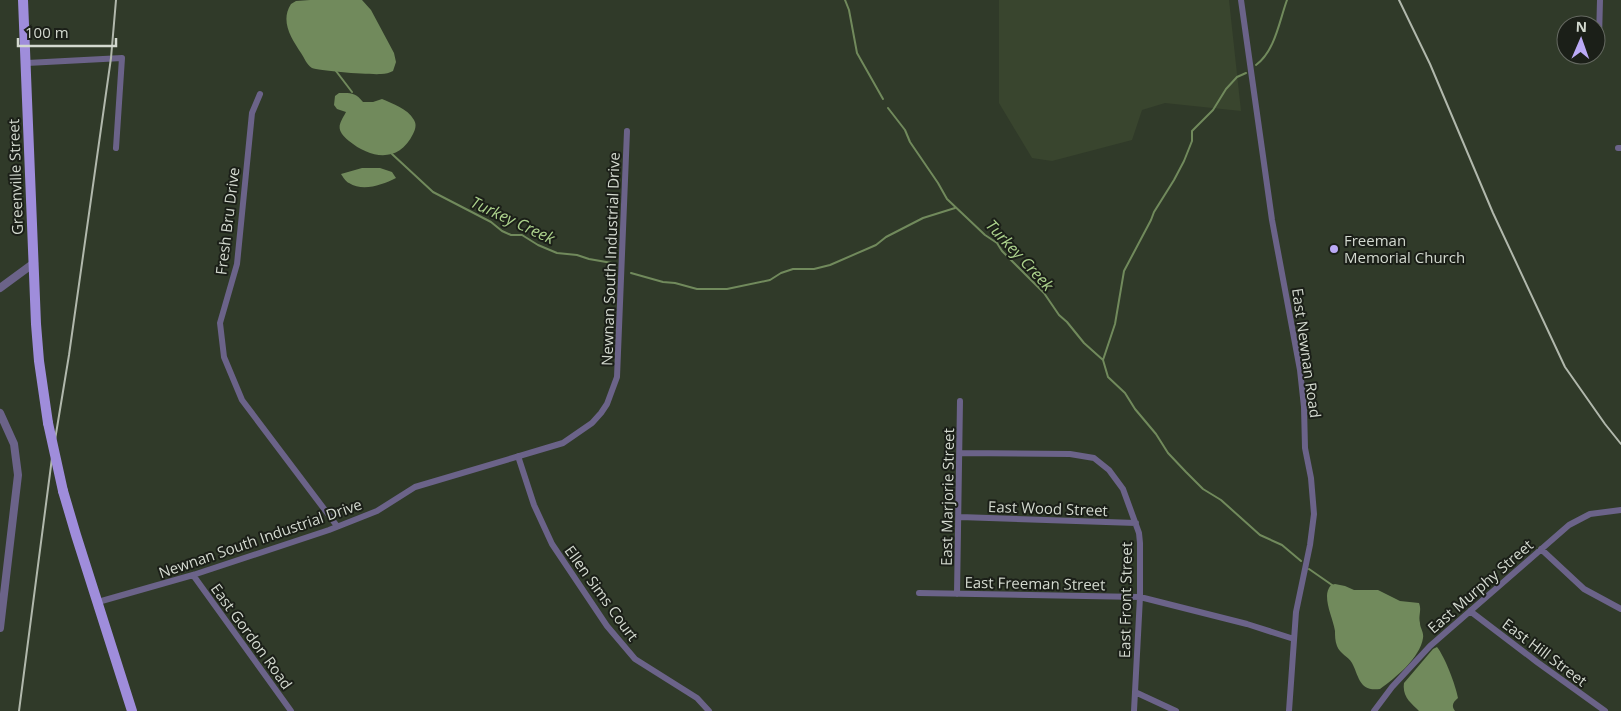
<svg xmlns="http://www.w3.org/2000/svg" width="1621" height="711" viewBox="0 0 1621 711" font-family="'Open Sans',sans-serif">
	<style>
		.built { fill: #39452e }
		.water { fill: #718a5c }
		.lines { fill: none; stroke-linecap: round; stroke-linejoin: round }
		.stream { stroke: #718a5c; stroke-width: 2 }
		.minor { stroke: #6b6389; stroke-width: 6 }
		.tertiary { stroke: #6b6389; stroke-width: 8 }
		.primary { stroke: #9f8ddb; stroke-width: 10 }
		.rail { stroke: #b1b8ac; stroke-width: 2 }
		.primary-bridge { stroke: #9f8ddb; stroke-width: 10 }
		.poi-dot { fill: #bbaaf6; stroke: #1b1f18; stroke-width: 2 }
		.labels { text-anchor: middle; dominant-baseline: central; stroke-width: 4; stroke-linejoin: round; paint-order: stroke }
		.street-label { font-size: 15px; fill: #d3d9cf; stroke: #1b1f18 }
		.poi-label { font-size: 15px; fill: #d3d9cf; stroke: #1b1f18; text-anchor: start }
		.water-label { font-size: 16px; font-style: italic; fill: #acd28c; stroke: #1b1f18 }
	</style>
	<rect width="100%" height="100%" fill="#303a29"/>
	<path class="built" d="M999 0H1229L1241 111 1165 103 1142 110 1132 140 1052 161 1032 158 999 103Z"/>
	<path class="water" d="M310 0H362L371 10 394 53 396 62 393 71C389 73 386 74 381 74 372 75 319 71 312 68 306 64 305 59 301 53 291 38 280 21 291 4L296 1Z
		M339 93C351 93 355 92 363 102H373L382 99C393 104 407 108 414 120 417 125 415 130 413 134 399 163 371 159 349 141 335 129 339 125 346 112L337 109 334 105 335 96Z
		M362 168H380L392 172 396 178C382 185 363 192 349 183 346 182 343 177 341 174Z
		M1335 584 1345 586 1354 590H1378L1400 601 1419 603C1422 611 1418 615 1420 623 1420 628 1424 632 1423 638 1420 658 1395 678 1380 689 1359 692 1359 676 1352 663 1348 656 1340 654 1337 646 1335 641 1335 636 1335 631 1333 619 1327 608 1327 596 1327 592 1328 589 1331 585Z
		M1437 647C1445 657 1456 686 1458 698 1453 702 1451 706 1455 711H1419C1411 703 1402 697 1404 683L1433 649Z"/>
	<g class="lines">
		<path class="stream" d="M845 0 849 10 857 53 883 99
			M1256 65C1275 51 1279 22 1287 0
			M336 71 352 92
			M888 108 905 130 910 142 938 183 947 199 985 235 997 243 1002 251 1044 293 1059 315 1067 322 1084 343 1103 360 1108 377 1125 393 1135 409 1156 434 1168 453 1186 472 1203 489 1221 500 1260 535 1282 545 1301 561
			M392 154 433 192 491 222 502 231 511 235H522L538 245 557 253 577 255 589 259 612 263
			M631 273 663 282 675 283 697 289H727L770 280 781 273 793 269H814L830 265 876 245 886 237 923 218 955 208
			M1103 360 1115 324 1124 271 1151 220 1154 212 1174 180 1184 161 1192 141V131L1213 110 1226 89 1237 77 1246 73
			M1309 569 1332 585"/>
		<path class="minor" d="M1241 0 1272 220 1300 370 1304 407 1305 448 1311 478 1314 514 1310 545 1296 612 1289 711
			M1599 39 1600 0
			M27 63 122 58 116 148
			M260 94 252 113 237 264 220 323 224 357 242 400 337 526
			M1618 148H1621
			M960 453 1070 454 1094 458 1109 470 1123 489 1139 533 1140 543V597L1134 711
			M518 456 534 505 552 544 607 626 635 659 697 698 709 711
			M960 517 1136 523
			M1541 549 1584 589 1621 609
			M193 575 291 711
			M919 593 1140 597 1247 624 1294 639
			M957 594 960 401
			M98 602 193 575 329 530 377 511 415 487 563 443 592 423 601 413 607 404 617 377 627 131
			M1470 611 1537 662 1605 711
			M1135 692 1176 711
			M1374 711 1392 687 1430 646 1569 525 1590 514 1621 510"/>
		<path class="tertiary" d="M0 288 34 263
			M0 413 14 444 18 475 0 628"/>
		<path class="primary" d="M23 0 36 324 39 361 48 423
			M63 491 76 535 132 711"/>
		<path class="rail" d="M1399 0 1430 64 1493 213 1565 367 1605 424 1621 444
			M19 711 52 458 69 355 111 58 116 0"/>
		<path class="primary-bridge" d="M48 423 63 491"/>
	</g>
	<circle class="poi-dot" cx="1334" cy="249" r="5"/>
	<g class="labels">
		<g class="street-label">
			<text transform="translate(15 177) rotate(-92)">Greenville Street</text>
			<text transform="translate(227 221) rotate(-83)">Fresh Bru Drive</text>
			<text transform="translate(610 259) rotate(-88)">Newnan South Industrial Drive</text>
			<text transform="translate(1307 353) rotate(82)">East Newnan Road</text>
			<text transform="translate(947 497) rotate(-89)">East Marjorie Street</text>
			<text transform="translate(1048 508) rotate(2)">East Wood Street</text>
			<text transform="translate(260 538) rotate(-19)">Newnan South Industrial Drive</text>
			<text transform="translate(1035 583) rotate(1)">East Freeman Street</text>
			<text transform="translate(1480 586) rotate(-41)">East Murphy Street</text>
			<text transform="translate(602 593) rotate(54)">Ellen Sims Court</text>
			<text transform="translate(1125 600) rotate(-89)">East Front Street</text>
			<text transform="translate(252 636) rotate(54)">East Gordon Road</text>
			<text transform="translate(1545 652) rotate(37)">East Hill Street</text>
		</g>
		<g class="poi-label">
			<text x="1344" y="240">Freeman<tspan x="1344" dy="17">Memorial Church</tspan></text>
		</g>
		<g class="water-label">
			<text transform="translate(513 220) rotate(25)">Turkey Creek</text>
			<text transform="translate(1020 255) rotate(47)">Turkey Creek</text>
		</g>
	</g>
	<g transform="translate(1581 40) rotate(2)"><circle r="24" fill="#1b1f18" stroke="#656961"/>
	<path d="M0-4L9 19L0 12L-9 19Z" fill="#bbaaf6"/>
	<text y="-8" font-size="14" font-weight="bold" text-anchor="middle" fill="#d3d9cf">N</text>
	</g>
	<path d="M18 38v8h98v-8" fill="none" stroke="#d3d9cf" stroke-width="2.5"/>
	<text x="25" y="38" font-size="15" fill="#d3d9cf" stroke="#1b1f18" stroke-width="4" paint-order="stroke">100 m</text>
</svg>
